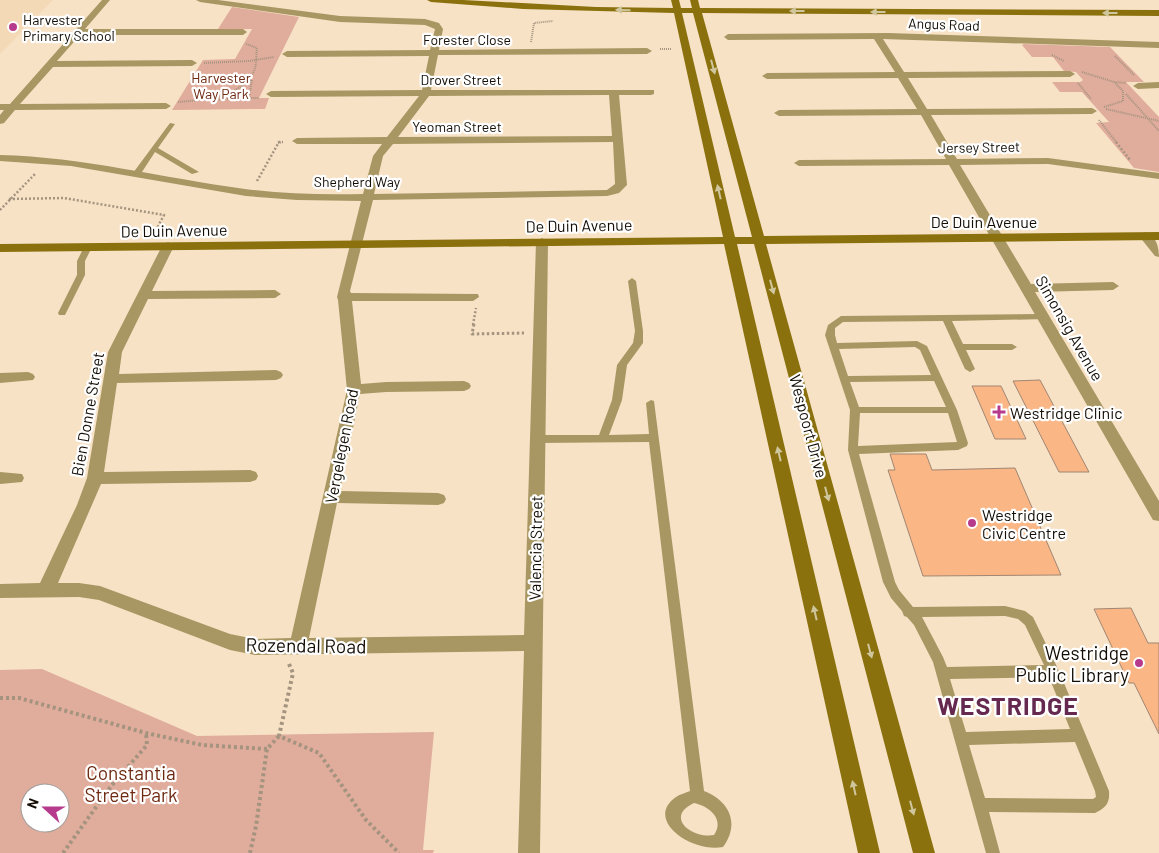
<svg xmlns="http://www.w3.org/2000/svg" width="1159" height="853" viewBox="0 0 1159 853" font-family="Barlow,sans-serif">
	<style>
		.built { fill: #f3d9b6 }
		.green { fill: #e0ac9c; fill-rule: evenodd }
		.building { fill: #fab685; stroke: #a18672 }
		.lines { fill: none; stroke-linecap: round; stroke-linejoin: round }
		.path-far3 { stroke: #a4947f; stroke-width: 2; stroke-dasharray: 1 1; stroke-linecap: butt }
		.path-far2 { stroke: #a4947f; stroke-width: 2.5; stroke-dasharray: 2 2; stroke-linecap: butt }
		.path-far1 { stroke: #a4947f; stroke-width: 3; stroke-dasharray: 2.5 2.5; stroke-linecap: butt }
		.path { stroke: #a4947f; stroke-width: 4; stroke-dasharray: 3 3; stroke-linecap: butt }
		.lane { fill: #a89763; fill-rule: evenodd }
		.street { fill: #a89763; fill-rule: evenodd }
		.secondary { fill: #8a710d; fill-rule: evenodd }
		.oneway { fill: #d0c69e }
		.poi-dot { fill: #b63b8c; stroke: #fff; stroke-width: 2 }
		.labels { text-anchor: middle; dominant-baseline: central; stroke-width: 4.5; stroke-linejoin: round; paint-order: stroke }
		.far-poi-label { font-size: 14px; fill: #130c04; stroke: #fff; text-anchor: start }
		.far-street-label { font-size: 14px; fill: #130c04; stroke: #fff }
		.far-park-label { font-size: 14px; fill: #6e2911; stroke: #fff }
		.street-label { font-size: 16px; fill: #130c04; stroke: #fff }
		.poi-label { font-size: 16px; fill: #130c04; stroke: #fff; text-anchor: start }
		.near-street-label { font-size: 19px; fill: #130c04; stroke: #fff }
		.near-poi-label { font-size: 19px; fill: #130c04; stroke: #fff; text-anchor: end }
		.near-park-label { font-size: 19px; fill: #6e2911; stroke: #fff }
		.near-district-label { font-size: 25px; font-weight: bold; letter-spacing: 1px; fill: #65294f; stroke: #fff }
	</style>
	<rect width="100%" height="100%" fill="#f7e2c6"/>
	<path class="built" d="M0 0H53L0 54Z"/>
	<path class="green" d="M232 7 299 17 259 98H269L265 109 172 110 203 60 235 59 252 29H218Z
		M1024 44 1110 47 1144 82H1126L1159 117V172L1134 168 1096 123 1109 122 1082 92H1060L1052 82H1080L1083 80 1076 72 1064 71 1053 57H1032L1022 45Z
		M42 669 197 736 434 732 423 850H434L433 853H0V670ZM30 793H60V823H30Z"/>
	<path class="building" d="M1040 380 1089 472H1059L1013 381Z
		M972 386H1001L1026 439H995Z
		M890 454H926L932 470 1015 468 1061 575 923 576 888 470H895Z
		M1131 608 1148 643H1159V734L1134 683H1129L1094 609Z"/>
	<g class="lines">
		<path class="path-far3" d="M531 42 534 23 553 21
			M660 49H672
			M1052 55 1064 61
			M1115 56 1134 75
			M204 63 249 61 274 57
			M1082 72 1114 82 1126 83
			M248 80H252L249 98H259
			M1078 83 1091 99
			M1126 94 1159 131
			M209 100 249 98
			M178 102C202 100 243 97 254 71 257 64 256 55 257 48L246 44
			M1104 107 1123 101V91L1115 83
			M1106 109 1159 121
			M1099 120 1117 143
			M278 143 283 142"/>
		<path class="path-far2" d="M1116 142 1130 160
			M257 181 279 142H283
			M9 199 64 198 164 215 154 234
			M0 210 35 174
			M473 325 476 308"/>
		<path class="path-far1" d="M474 324 472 334 524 333"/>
		<path class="path" d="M289 664 293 673 279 736 319 753 366 820 399 853
			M0 698H19L146 733 202 745 267 749
			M63 853 112 785 147 745 146 733
			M250 853 256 826 267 749 279 736"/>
		<path class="lane" d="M170 123 175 124 158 148 199 172 192 174 155 152 140 175H134L133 173Z
			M85 245H88L92 247 85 261V275L65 315H59L58 313 77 275V261Z
			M632 278 636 281 643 331V343L627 365 622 400 609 435 649 434 646 403 651 400 654 401 704 791C730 801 740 824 723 847 690 853 644 819 676 797 680 794 686 793 690 791L649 442 537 443 532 439 537 435H599L612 400 617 365 633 343 635 331 628 281ZM694 803C709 806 725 819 714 835 692 839 664 817 694 803Z
			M1043 314 1046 315 1047 317 1046 319 952 321 963 344H1012L1017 347 1012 350H966L975 369 970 372 965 369 943 321 843 322 835 328V335L837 343 917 341 927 346 957 410 968 443 967 446 958 450 859 454 895 582 899 590 913 607 1005 606 1025 611 1033 617 1059 671 1109 791C1110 803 1106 808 1095 813L989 812 1000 853H986L933 662 914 625 907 617 904 616 902 611 891 598 883 582 848 450 850 410 825 335 828 325 841 316ZM915 347 920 350 931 375 848 376 839 349ZM934 381 946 407H859L850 382ZM860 413H948L957 442 858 446ZM1005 616 1018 619 1025 625 1044 665 947 667 943 657 922 617ZM1049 677 1070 729 966 732 950 679ZM1075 742 1095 791 1096 797 1093 799 985 798 969 745Z"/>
		<path class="street" d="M102 0H110L85 29H243L247 32 243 35H80L57 61 192 60 197 63 192 66 53 67 20 104 166 103 171 106 166 109 15 110 4 123 0 124V115L4 110H0V104H10Z
			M196 0H218L340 16 425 19 439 23 443 29 439 50 647 48 652 51 647 54 438 55 431 90H654V94L651 95H619L627 185 619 193 607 196 373 200 350 291 351 293 478 294 479 297 473 301H352L361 384 386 382 464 381 469 383 471 386 469 389 464 391 386 392 360 394 340 491 438 493 444 495 446 499 444 503 438 505 337 503 309 638 524 635 536 242 542 238 548 242 540 853H518L524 651 255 655 230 650 99 600 79 597 0 598V584L40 583 77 505 87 478 108 352 162 246 168 242 174 246 152 291 275 290 281 294 275 298 148 299 122 352 119 374 276 370 281 372 283 375 281 378 276 380 117 383 104 472 250 470 256 472 258 476 256 480 250 482 101 484 58 583H79L100 586 230 634 255 639 291 638 347 390 338 300 337 297 361 201 297 200 246 196 71 166 0 161V155C83 157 163 178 245 189 284 194 323 195 363 194L373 156 382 144H297L292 141 297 138 387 137 419 96 271 97 266 94 271 91 422 90 429 56 287 57 282 54 287 51 430 50 435 29 425 25 340 22 200 2ZM609 95 612 136 398 137 429 96ZM613 142 615 184 607 190 374 194 383 156 393 144Z
			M888 33 1159 42V48L883 39 904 72 1070 71 1075 74 1070 77 908 78 927 109 1092 108 1097 111 1092 114 931 115 957 159 1048 158 1159 173V179L1048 164 960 165 1031 284 1113 282 1119 286 1113 290 1035 292 1159 501V521L1153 520 949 165 799 166 794 163 799 160 946 159 921 115 779 116 774 113 779 110 917 109 898 78 767 79 762 76 767 73 895 72 874 39 728 40 724 37 728 34Z
			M1159 82V88L1138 89 1133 86 1138 83Z
			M1145 232C1156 235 1159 247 1159 257L1155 256 1139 236Z
			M28 372 33 374 35 377 33 380 0 383V373Z
			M0 472 22 474 24 478 22 482 0 484Z"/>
		<path class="secondary" d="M427 0H463L596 7 673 8 671 0H679L681 8H692L690 0H698L700 8 1159 10V16L702 13 764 236 1159 232V240L766 244 935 853H913L754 244H737L880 853H858L724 244 0 252V244L723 237 674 13 523 9 431 2ZM682 13H693L752 237H735Z"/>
	</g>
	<defs><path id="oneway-solid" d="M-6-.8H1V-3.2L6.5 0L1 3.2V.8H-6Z" transform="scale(1.25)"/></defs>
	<g class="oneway">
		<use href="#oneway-solid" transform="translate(623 10) rotate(-179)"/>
		<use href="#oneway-solid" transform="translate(797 11) rotate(-180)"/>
		<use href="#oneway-solid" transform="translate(878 12) rotate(-180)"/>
		<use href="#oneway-solid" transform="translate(1110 13) rotate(-180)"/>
		<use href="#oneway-solid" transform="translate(713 67) rotate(75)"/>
		<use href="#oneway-solid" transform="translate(719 192) rotate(-103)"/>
		<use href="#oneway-solid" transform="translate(772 287) rotate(75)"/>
		<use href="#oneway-solid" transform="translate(779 454) rotate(-103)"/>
		<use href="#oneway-solid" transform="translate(827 494) rotate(75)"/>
		<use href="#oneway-solid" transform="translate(815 613) rotate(-103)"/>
		<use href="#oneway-solid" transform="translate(870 651) rotate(75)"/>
		<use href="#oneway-solid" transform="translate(854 788) rotate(-103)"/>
		<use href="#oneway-solid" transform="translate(912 808) rotate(75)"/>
	</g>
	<g class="poi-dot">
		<circle cx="13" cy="27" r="5"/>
		<path d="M996.5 404.5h5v5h5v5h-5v5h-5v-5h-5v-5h5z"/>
		<circle cx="972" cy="523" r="5"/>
		<circle cx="1139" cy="663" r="5"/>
	</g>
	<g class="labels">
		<g class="far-poi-label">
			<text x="23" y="19">Harvester<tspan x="23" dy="16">Primary School</tspan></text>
		</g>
		<g class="far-street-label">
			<text transform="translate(944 24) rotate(2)">Angus Road</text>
			<text x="467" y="39">Forester Close</text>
			<text x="461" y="79">Drover Street</text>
			<text x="457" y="126">Yeoman Street</text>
			<text transform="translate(979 147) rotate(-1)">Jersey Street</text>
			<text x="357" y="181">Shepherd Way</text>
		</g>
		<g class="far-park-label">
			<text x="221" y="77">Harvester<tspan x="221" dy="16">Way Park</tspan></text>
		</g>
		<g class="street-label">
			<text x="984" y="221">De Duin Avenue</text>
			<text transform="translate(579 225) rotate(-1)">De Duin Avenue</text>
			<text transform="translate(174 230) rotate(-1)">De Duin Avenue</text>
			<text transform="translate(1070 328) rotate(60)">Simonsig Avenue</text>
			<text transform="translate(87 414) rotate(-80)">Bien Donne Street</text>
			<text transform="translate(809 426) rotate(75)">Wespoort Drive</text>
			<text transform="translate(341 446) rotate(-79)">Vergelegen Road</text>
			<text transform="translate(535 548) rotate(-89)">Valencia Street</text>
		</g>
		<g class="poi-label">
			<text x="1010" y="412">Westridge Clinic</text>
			<text x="982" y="514">Westridge<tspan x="982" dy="18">Civic Centre</tspan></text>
		</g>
		<g class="near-street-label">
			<text transform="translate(306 645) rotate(1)">Rozendal Road</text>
		</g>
		<g class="near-poi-label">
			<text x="1129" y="652">Westridge<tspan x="1129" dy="22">Public Library</tspan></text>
		</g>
		<g class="near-park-label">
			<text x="131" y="772">Constantia<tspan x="131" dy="22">Street Park</tspan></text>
		</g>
		<g class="near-district-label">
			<text x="1008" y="705">WESTRIDGE</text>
		</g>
	</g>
	<g transform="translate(45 808) rotate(291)"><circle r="24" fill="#ffffff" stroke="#a19e9b"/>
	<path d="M0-4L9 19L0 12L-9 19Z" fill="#b63b8c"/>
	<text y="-8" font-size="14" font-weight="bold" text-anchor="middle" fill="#130c04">N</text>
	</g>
</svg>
